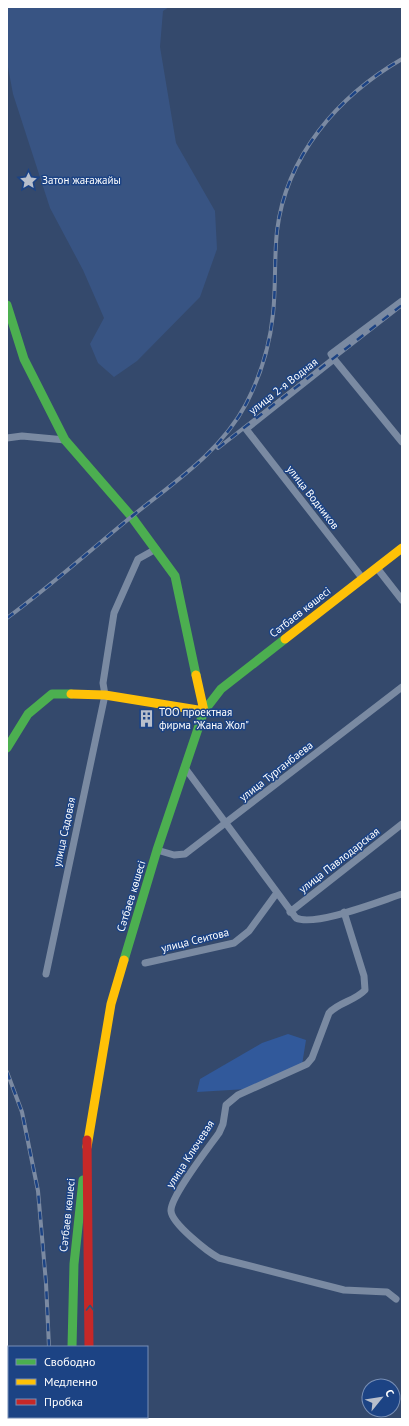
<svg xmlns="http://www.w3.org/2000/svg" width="409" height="1426" viewBox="0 0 409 1426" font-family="'PT Sans',sans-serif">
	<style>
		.green { fill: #31599b }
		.water { fill: #385483 }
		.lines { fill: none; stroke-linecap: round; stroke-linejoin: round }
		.street { stroke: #7a8aa2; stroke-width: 7 }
		.fast { stroke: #4caf50; stroke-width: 9 }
		.slow { stroke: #ffc107; stroke-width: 9 }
		.jam { stroke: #c62828; stroke-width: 9 }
		.rail-casing { stroke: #7b8aa2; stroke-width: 4 }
		.rail { stroke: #1c4384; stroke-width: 2.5; stroke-dasharray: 8; stroke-linecap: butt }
		.oneway { stroke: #26597a }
		.labels { text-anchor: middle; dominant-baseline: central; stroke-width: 3; stroke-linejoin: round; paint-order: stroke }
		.poi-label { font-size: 11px; fill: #fff; stroke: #1c4384; text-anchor: start }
		.street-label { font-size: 11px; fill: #fff; stroke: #1c4384 }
	</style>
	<rect width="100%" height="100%" fill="#34496c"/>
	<path class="green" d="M288 1034 306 1040 302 1065 247 1089 197 1092 200 1079 262 1043Z"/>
	<path class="water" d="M7 7H169L163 11 160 47 176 143 215 211 217 249 200 297 137 361 114 377 98 363 90 344 104 318 83 270 50 208 13 94 7 62Z"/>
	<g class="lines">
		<path class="street" d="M334 359 402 442
			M7 438 22 436 65 440
			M377 568 402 600
			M363 579 246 429 334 359 331 354 402 301
			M185 768 296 918C315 927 380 901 402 894
			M157 850 174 855 185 854 402 687
			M290 912 402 824
			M344 912 364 976 365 990C355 1001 339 1002 329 1013L312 1058 307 1064 238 1095 226 1105 223 1124 219 1133C209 1147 170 1197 171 1211 172 1224 208 1252 219 1258L344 1290 387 1292 396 1299
			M145 963 234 943 249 931 276 894
			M46 974 105 695 103 683 114 613 138 559 156 549"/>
		<path class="fast" d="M7 305 24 359 65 440 131 516 175 576 196 675
			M7 748 28 714 52 694H71
			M124 960 157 850 204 711 221 689 285 639
			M72 1347 74 1264 83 1180"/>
		<path class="slow" d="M285 639 402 548
			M71 694 105 695 204 711 196 675
			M87 1147 111 1004 124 960
			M73 1417V1419
			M98 1417V1419"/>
		<path class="jam" d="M87 1140 89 1347"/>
		<defs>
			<path id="rail" d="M218 448 402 305
				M7 618C48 588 86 554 125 522 168 486 219 455 246 404 260 377 270 344 273 314 276 287 274 259 277 231 286 156 338 96 402 59
				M7 1072 22 1112 38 1191 46 1283 49 1347
				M52 1417V1419"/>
		</defs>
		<use href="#rail" class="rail-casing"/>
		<use href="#rail" class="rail"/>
	</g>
	<defs><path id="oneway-chevron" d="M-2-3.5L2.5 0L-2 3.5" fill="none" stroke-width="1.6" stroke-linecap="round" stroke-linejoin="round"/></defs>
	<use class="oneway" href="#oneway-chevron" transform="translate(90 1308) rotate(-90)"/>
	<defs>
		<symbol id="sight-bare" viewBox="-9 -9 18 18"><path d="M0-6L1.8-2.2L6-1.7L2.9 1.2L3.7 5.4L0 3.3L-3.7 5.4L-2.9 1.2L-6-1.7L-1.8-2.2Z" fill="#b8bfcc" stroke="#1c4384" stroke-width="2.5" paint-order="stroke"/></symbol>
		<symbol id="building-bare" viewBox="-9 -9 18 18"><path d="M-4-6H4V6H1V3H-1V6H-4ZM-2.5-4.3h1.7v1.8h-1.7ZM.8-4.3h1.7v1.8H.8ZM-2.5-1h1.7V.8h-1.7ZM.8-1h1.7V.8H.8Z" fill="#b8bfcc" stroke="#1c4384" stroke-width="2.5" paint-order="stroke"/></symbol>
	</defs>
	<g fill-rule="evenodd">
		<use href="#sight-bare" x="16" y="168" width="25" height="25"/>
		<use href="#building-bare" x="134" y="706" width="25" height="25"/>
	</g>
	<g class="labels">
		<g class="poi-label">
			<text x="42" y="180">Затон жағажайы</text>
			<text x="159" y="712">ТОО проектная<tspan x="159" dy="13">фирма "Жана Жол"</tspan></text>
		</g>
		<g class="street-label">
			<text transform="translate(283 386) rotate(-38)">улица 2-я Водная</text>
			<text transform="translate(313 497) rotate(52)">улица Водников</text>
			<text transform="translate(300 612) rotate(-38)">Сәтбаев көшесі</text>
			<text transform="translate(276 771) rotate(-38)">улица Турганбаева</text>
			<text transform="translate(64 832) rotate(-78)">улица Садовая</text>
			<text transform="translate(339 860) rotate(-38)">улица Павлодарская</text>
			<text transform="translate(131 896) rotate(-73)">Сәтбаев көшесі</text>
			<text transform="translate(195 940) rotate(-14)">улица Сеитова</text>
			<text transform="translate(190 1154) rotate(-57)">улица Ключевая</text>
			<text transform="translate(67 1215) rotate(-84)">Сәтбаев көшесі</text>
		</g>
	</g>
	<rect width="409" height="1426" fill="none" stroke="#ffffff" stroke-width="16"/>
	<rect x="8" y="1346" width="140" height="72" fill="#1c4384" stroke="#778eb5"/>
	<rect x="16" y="1359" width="20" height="6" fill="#4caf50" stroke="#778eb5"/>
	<text x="44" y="1366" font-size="12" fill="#ffffff">Свободно</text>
	<rect x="16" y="1379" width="20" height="6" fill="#ffc107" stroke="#778eb5"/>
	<text x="44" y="1386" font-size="12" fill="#ffffff">Медленно</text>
	<rect x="16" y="1399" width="20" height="6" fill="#c62828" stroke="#778eb5"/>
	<text x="44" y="1406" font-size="12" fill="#ffffff">Пробка</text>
	<g transform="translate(381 1398) rotate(60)"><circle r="19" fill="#1c4384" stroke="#778eb5"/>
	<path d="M0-3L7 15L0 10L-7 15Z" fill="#b8bfcc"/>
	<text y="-6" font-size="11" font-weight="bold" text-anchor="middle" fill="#ffffff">С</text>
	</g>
</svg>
